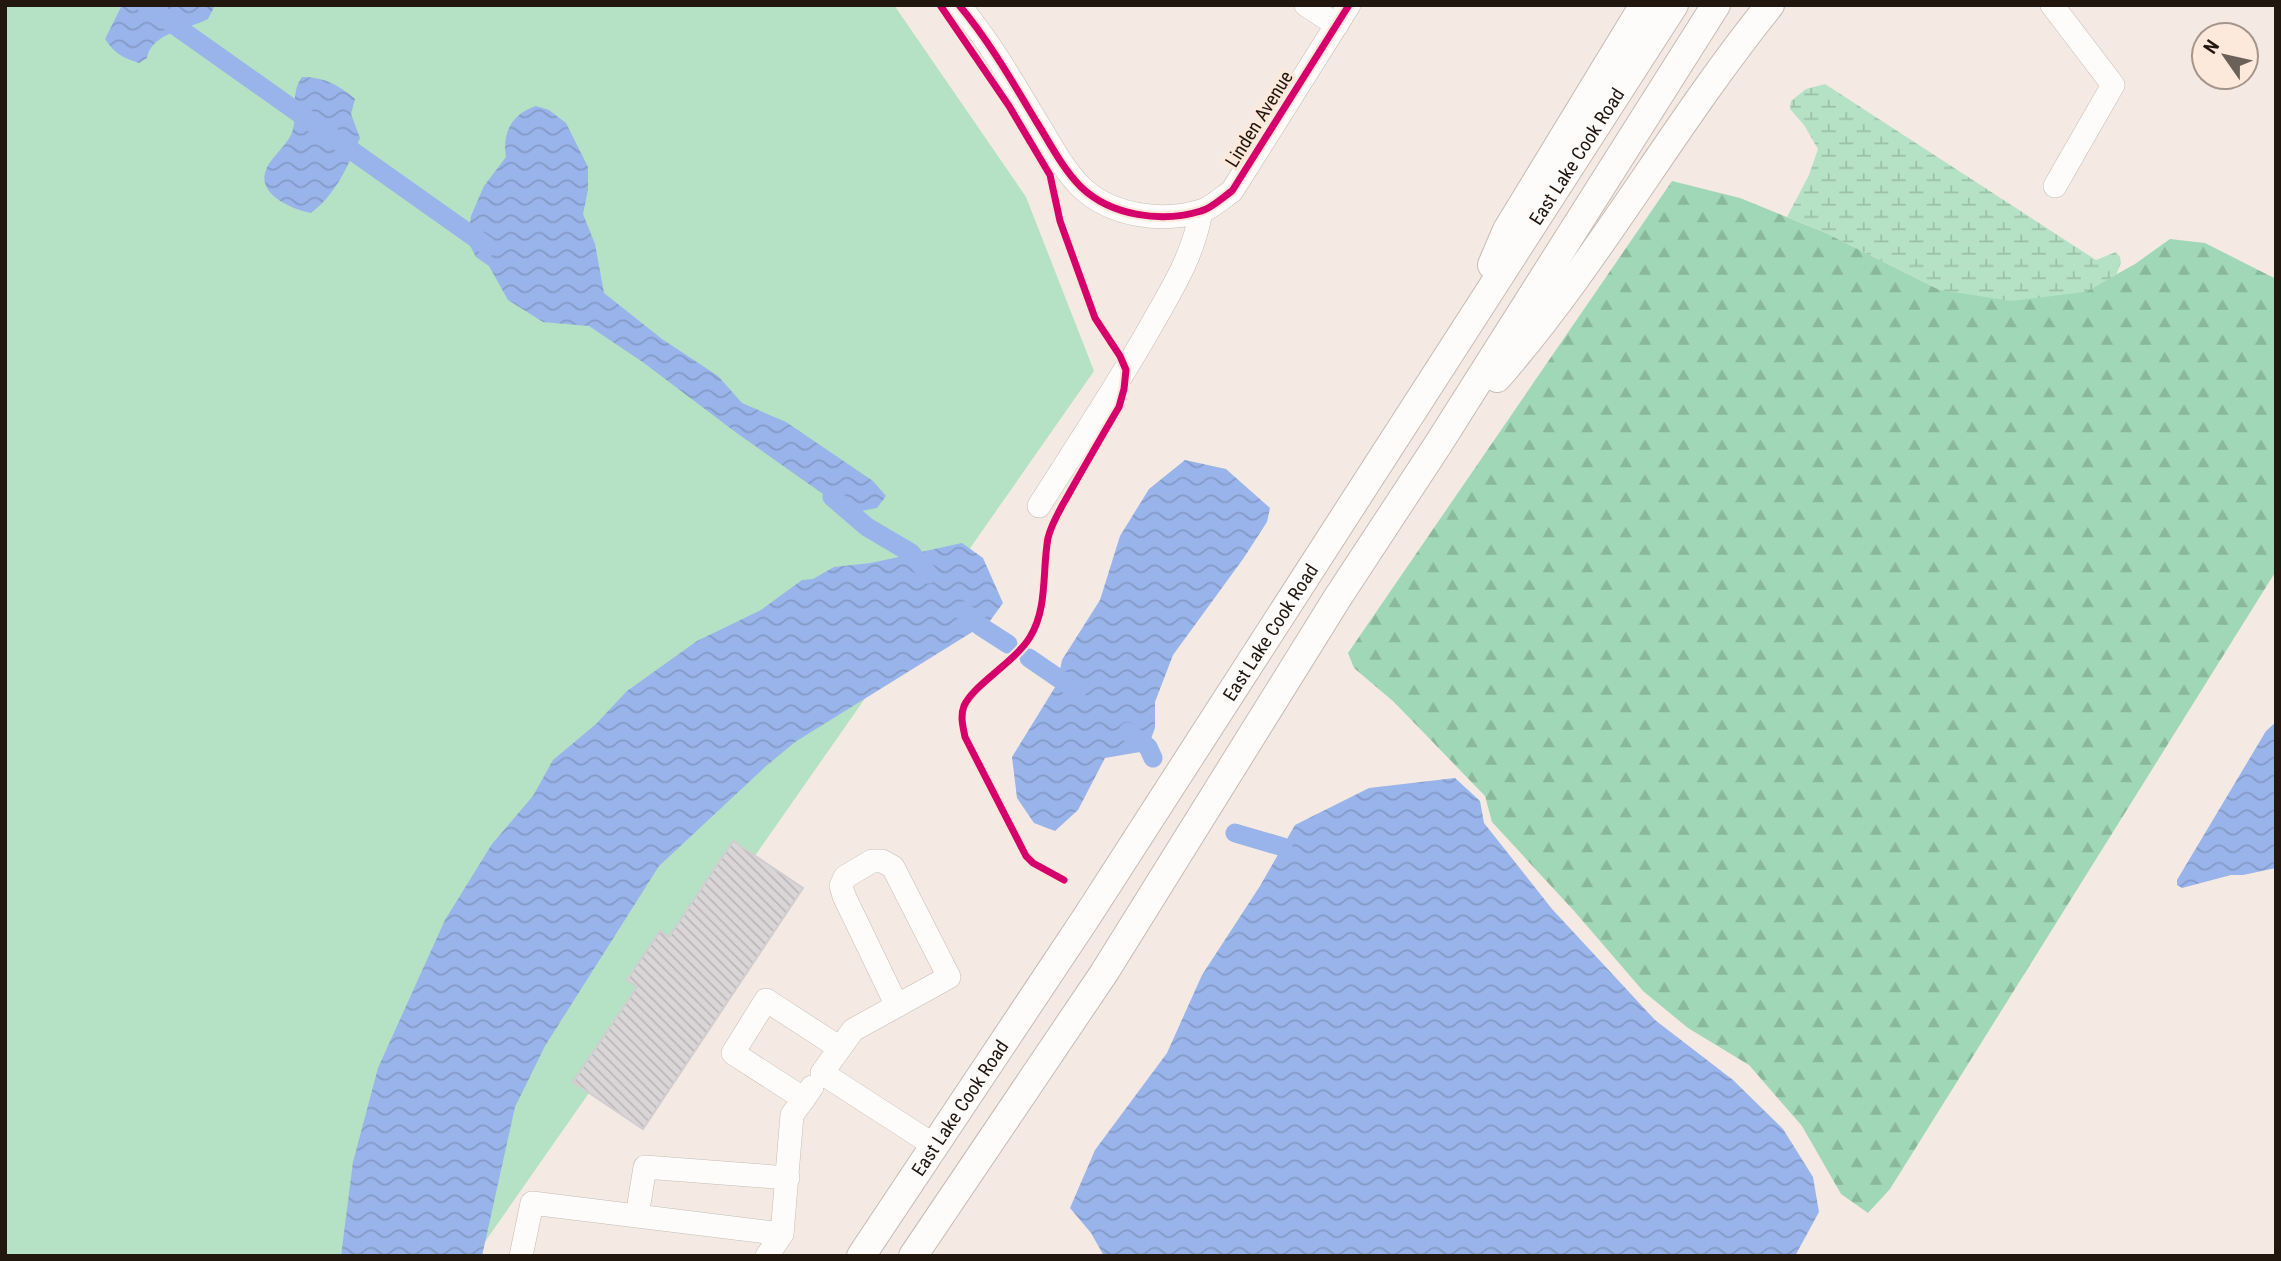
<svg xmlns="http://www.w3.org/2000/svg" width="2281" height="1261" viewBox="0 0 2281 1261" font-family="'Roboto Condensed',sans-serif">
	<style>
		.green { fill: #b5e1c4 }
		.forest { fill: url(#forest-firs) }
		.wetland { fill: url(#wetland-marsh) }
		.water { fill: url(#water-waves) }
		.lines { fill: none; stroke-linecap: round; stroke-linejoin: round }
		.canal { stroke: #99b4ea; stroke-width: 19 }
		.building { fill: url(#building-back-hatch); stroke: #d2cdd0; stroke-width: 2 }
		.minor-casing { stroke: #c5bbb4; stroke-width: 24 }
		.major-casing { stroke: #c5bbb4; stroke-width: 30 }
		.minor { stroke: #fdfcfb; stroke-width: 23 }
		.major { stroke: #fdfcfb; stroke-width: 28 }
		.cycleway-casing { stroke: #fce9db; stroke-width: 11 }
		.cycleway { stroke: #d6006c; stroke-width: 7 }
		.labels { text-anchor: middle; dominant-baseline: central; stroke-width: 7; stroke-linejoin: round; paint-order: stroke }
		.street-label { font-size: 19px; fill: #22170f; stroke: #fce9db }
	</style>
	<defs>
		<pattern id="forest-firs" width="22" height="20" patternUnits="userSpaceOnUse" patternTransform="scale(1.75)"><rect width="22" height="20" fill="#a0d7b6"/><path d="M5 1l3.5 6h-7zM16 11l3.5 6h-7z" fill="#8ab89b"/></pattern>
		<pattern id="wetland-marsh" width="20" height="14" patternUnits="userSpaceOnUse" patternTransform="scale(1.75)"><rect width="20" height="14" fill="#b5e1c4"/><path d="M1 5h8M5 5V1M11 12h8M15 12V8" fill="none" stroke="#9bc0a7"/></pattern>
		<pattern id="water-waves" width="16" height="10" patternUnits="userSpaceOnUse" patternTransform="scale(1.75)"><rect width="16" height="10" fill="#99b4ea"/><path d="M0 5q4-4 8 0t8 0" fill="none" stroke="#849ac8"/></pattern>
		<pattern id="building-back-hatch" width="6" height="6" patternUnits="userSpaceOnUse" patternTransform="scale(1.75)"><rect width="6" height="6" fill="#dad5d7"/><path d="M-1 5l2 2M0 0l6 6M5-1l2 2" fill="none" stroke="#bbb6b7"/></pattern>
	</defs>
	<rect width="100%" height="100%" fill="#f4eae3"/>
	<path class="green" d="M5 5H894L1026 197 1094 371 475 1256H5Z"/>
	<path class="forest" d="M1672 181 1740 198 1826 233 1940 290 2085 292 2135 264 2170 239 2205 243 2276 279V571L1890 1189 1868 1213 1841 1194 1802 1126 1749 1065 1688 1028 1643 991 1575 912 1492 822 1485 796 1394 702 1354 668 1348 653Z"/>
	<path class="wetland" d="M1825 84 2096 260 2116 252 2120 257 2121 263 2116 275 2085 292 2011 301 1940 290 1826 233 1787 217 1809 175 1818 149 1804 125 1790 109 1791 101 1806 89Z"/>
	<path class="water" d="M122 5H215L208 19C188 29 151 33 147 58L139 63C123 58 114 53 105 39Z
		M302 77C324 77 339 85 355 99L351 114 360 138C348 166 336 194 311 213 294 210 256 195 266 170 272 155 289 145 293 129 298 111 290 93 302 77Z
		M536 106 549 110 566 123 588 167V190L583 214 595 244 604 293 662 339 718 376 742 403 786 422 873 481 886 496 877 508 850 513 738 434 644 363 589 326 543 322 508 300 489 266 476 257 467 240 471 216 484 186 506 157C502 132 512 114 536 106Z
		M1185 460 1226 469 1270 508 1267 522 1243 559 1173 655 1155 702V728L1148 747 1140 752 1105 758 1078 810 1055 831 1034 823 1017 798 1012 757 1057 684 1062 660 1100 600 1120 536 1149 489Z
		M962 543 983 558 1003 603 990 621 795 742 765 767 659 866 545 1046 515 1107 482 1256H341L353 1162 378 1068 445 920 492 844 533 796 553 760 596 724 627 691 697 641 761 610 802 580 813 579 834 567 871 563Z
		M2276 722V868L2243 875H2231L2182 888 2177 885V880L2266 731Z
		M1455 778 1480 801 1484 823 1552 909 1655 1020 1733 1080 1783 1129 1813 1177 1819 1212 1795 1256H1104L1091 1233 1070 1208 1095 1150 1167 1053 1202 975 1260 886 1295 825 1369 788Z"/>
	<g class="lines">
		<path class="canal" d="M146 5 488 247
			M832 497 867 527 911 553 928 574
			M963 611 980 626 1008 644
			M1029 658 1077 691
			M1128 732 1148 747 1153 758
			M1235 833 1283 847"/>
	</g>
	<path class="building" d="M733 841 803 888 643 1129 573 1082 637 987 627 980 660 931 669 937Z"/>
	<g class="lines">
		<defs>
			<path id="minor" d="M959 5C989 41 1012 81 1036 121 1050 143 1062 168 1081 187 1111 216 1162 223 1201 211 1212 208 1223 197 1232 191L1349 5
				M1306 5 1337 25
				M2052 5 2113 85 2055 186
				M1039 506C1075 449 1113 392 1147 333 1170 292 1193 258 1201 211
				M897 1006 844 896 841 886 845 877 872 861H882L893 867 949 977 853 1030 822 1073 935 1146
				M804 1099 733 1053 766 1000 840 1048
				M637 1216 645 1167 788 1178
				M521 1256 532 1203 782 1234
				M767 1256 782 1234 792 1115 812 1087"/>
			<g id="major">
				<path d="M1492 265 1507 230 1644 5"/>
				<path d="M1497 378C1598 262 1673 125 1770 5"/>
				<path id="s1" d="M861 1256 1086 918 1674 5"/>
				<path d="M913 1256 1104 973 1338 597 1439 443 1716 5"/>
			</g>
		</defs>
		<use href="#minor" class="minor-casing"/>
		<use href="#major" class="major-casing"/>
		<use href="#minor" class="minor"/>
		<use href="#major" class="major"/>
		<defs>
			<path id="cycleway" d="M940 5 1009 106 1050 175 1060 221 1095 318 1120 356 1126 370 1124 389 1119 407C1103 434 1087 462 1071 490 1063 505 1052 521 1048 538 1042 570 1048 608 1030 637 1015 662 973 685 964 706 960 716 963 727 965 737L1026 856 1033 863 1064 880
				M959 5C989 41 1012 81 1036 121 1050 143 1062 168 1081 187 1111 216 1162 223 1201 211 1212 208 1223 197 1232 191L1349 5"/>
		</defs>
		<use href="#cycleway" class="cycleway-casing"/>
		<use href="#cycleway" class="cycleway"/>
	</g>
	<g class="labels">
		<g class="street-label">
			<text transform="translate(1259 119) rotate(-58)">Linden Avenue</text>
			<text stroke="none"><textPath href="#s1" startOffset="1312">East Lake Cook Road</textPath></text>
			<text stroke="none"><textPath href="#s1" startOffset="746">East Lake Cook Road</textPath></text>
			<text stroke="none"><textPath href="#s1" startOffset="178">East Lake Cook Road</textPath></text>
		</g>
	</g>
	<rect width="2281" height="1261" fill="none" stroke="#22170f" stroke-width="14"/>
	<g transform="translate(2225 56) rotate(304)"><circle r="33" fill="#fce9db" stroke="#a59589" stroke-width="2"/>
	<path d="M0-5L12 26L0 18L-12 26Z" fill="#6c6159"/>
	<text y="-10" font-size="19" font-weight="bold" text-anchor="middle" fill="#22170f">N</text>
	</g>
</svg>
